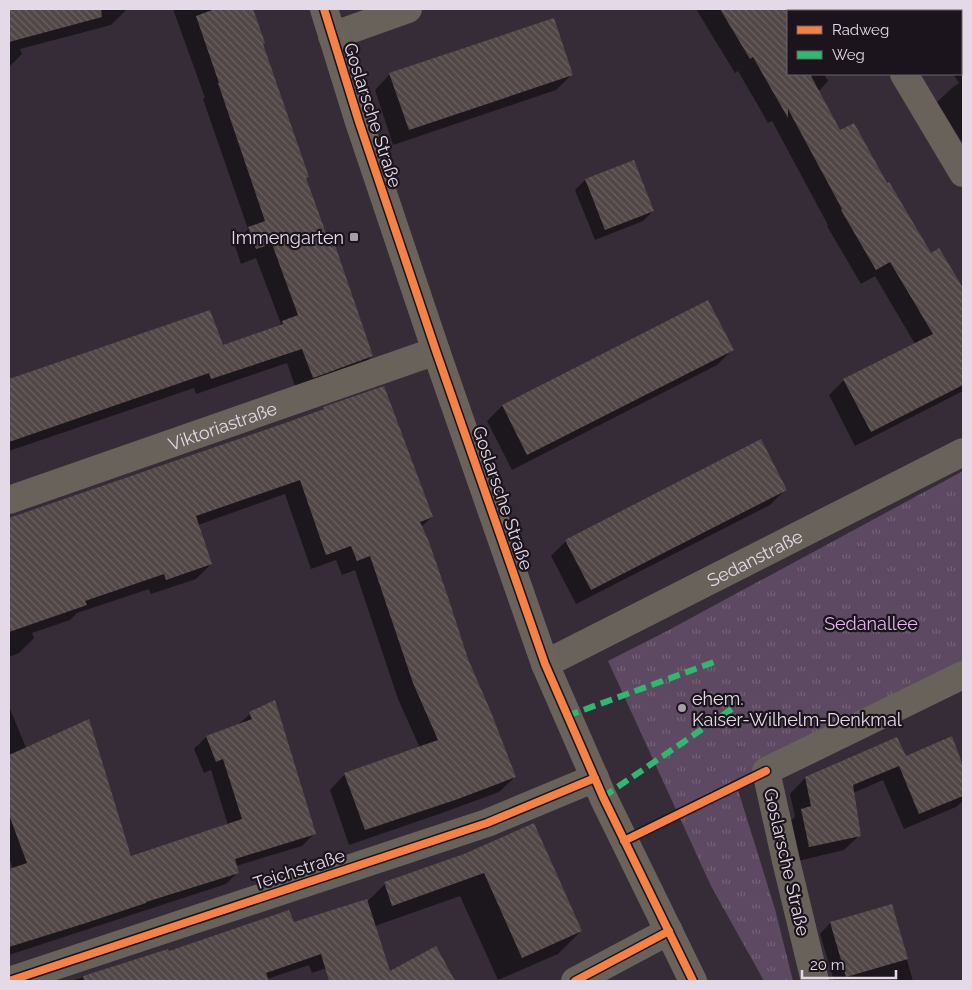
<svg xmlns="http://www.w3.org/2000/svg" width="972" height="990" viewBox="0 0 972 990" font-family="Raleway,sans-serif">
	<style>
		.park { fill: url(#park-tufts) }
		.shadow { fill: #0007 }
		.building { fill: url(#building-back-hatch) }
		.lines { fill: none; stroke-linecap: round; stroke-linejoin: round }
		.minor { stroke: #69625a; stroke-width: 28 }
		.major { stroke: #6b625b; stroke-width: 28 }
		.quiet { stroke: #33b770; stroke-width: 6; stroke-dasharray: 12 6; stroke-linecap: butt }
		.cycleway-casing { stroke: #1b141d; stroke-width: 11 }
		.cycleway { stroke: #f48246; stroke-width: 8 }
		.poi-dot { fill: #a79ca9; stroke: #1b141d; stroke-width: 2 }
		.labels { text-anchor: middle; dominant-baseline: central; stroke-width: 4.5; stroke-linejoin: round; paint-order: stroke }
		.street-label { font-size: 18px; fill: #e4d9e6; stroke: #1b141d }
		.poi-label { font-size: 18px; fill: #e4d9e6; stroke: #1b141d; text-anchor: end }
		.park-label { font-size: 18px; fill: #e5b6f0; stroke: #1b141d }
	</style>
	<defs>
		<pattern id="park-tufts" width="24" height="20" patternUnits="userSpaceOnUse" patternTransform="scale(1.25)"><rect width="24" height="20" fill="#5d4961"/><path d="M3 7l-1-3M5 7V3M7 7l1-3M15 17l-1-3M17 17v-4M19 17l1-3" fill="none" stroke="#746378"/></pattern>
		<pattern id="building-back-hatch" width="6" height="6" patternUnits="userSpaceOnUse" patternTransform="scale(1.25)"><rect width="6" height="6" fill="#524747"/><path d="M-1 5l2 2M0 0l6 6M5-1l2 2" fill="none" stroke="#6b6162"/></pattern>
	</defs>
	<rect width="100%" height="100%" fill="#352c37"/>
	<path class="park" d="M963 471V677L738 790 775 909 793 981H764L711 886 608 661 667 631Z"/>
	<path class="shadow" d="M9 9H129L126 10 111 25 20 49 22 54 9 67Z
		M173 9H252L264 43 262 44 307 177 305 179 372 356 357 371 297 392 287 363 196 394 194 388 9 451V380L210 311 222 347 277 328 281 324 256 258 241 264 234 243 248 229 203 99 205 98Z
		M696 9H785L788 14V74H824L828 81 818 92 839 132 886 185 930 255 939 249 963 291V391L855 446 829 395 844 380 915 344 875 276 861 284 827 226 828 225 772 121 768 123 738 71 735 73Z
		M913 9H963V141L962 142 937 102 952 88 959 83 953 74H961V11H915Z
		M390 74 571 75 556 90 393 145 375 90Z
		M585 180 653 211 643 221 595 240 575 190Z
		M707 302 732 350 717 365 512 470 487 421 502 406Z
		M324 408 432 517 421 527 466 660 515 777 499 792 442 813 349 845 330 790 345 774 420 748 398 699 355 570 342 575 336 560 311 569 285 494 198 525 211 564 196 579 151 594 149 589 77 613 70 620 32 633 34 638 19 653 9 657V520L288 424 320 412Z
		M786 489 770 505 576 604 551 556 566 541Z
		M9 706 26 748 130 858 228 825 211 770 204 773 194 749 206 737 238 725 250 714 314 834 302 846 236 866 238 872 226 884 9 955V870L13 869 9 858Z
		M951 737 963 769V801L956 807 904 829 883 780 853 793 860 835 844 850 794 862 786 825 795 817 790 794 805 778 905 758Z
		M465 855 581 931 558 954 498 980 460 896 375 926 368 954 312 973 309 965 267 979V981H71L167 950 168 952 293 924 367 902 385 884Z
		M891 905 913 981H834L820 934 830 923Z
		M436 948 454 981H371L389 971 390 973Z"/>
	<path class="building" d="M9 9H101L102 17 9 42Z
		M215 9H253L265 43 263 44 309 177 306 178 331 247 335 245 373 356 313 378 302 349 211 379 209 373 9 442V379L210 310 223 345 283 324 282 321 298 315 272 244 256 249 248 227 265 221 218 83H219L196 16Z
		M720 9H788V74H810L840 130 854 123 887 183 889 182 931 253 939 248 963 288V385L871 432 843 379 933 334 890 262 876 270 841 210 842 209 788 109V118L753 57 750 59Z
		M554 18 573 75 409 130 389 73Z
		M634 160 654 211 605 230 585 179Z
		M708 300 734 350 527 455 502 405Z
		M384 386 433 517 420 522 429 542 449 600 468 659 491 712 516 777 458 799 365 830 344 773 438 740 413 683 370 556 357 561 351 546 326 555 300 480 196 516 212 564 166 580 164 574 85 601 87 605 9 632V518L288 422 324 409 323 407Z
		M761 439 787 490 591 590 565 540Z
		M275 700 316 834 235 859 239 873 146 902V903L86 923 9 947V869L27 863 9 815V755L89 719 131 856 242 819 223 759 216 762 206 736 252 719 249 712Z
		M952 736 963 766V796L919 814 899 766 853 785 861 836 809 847 801 809 811 806 805 777 897 737 906 756Z
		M534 823 582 931 522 958 484 873 392 906 384 882 464 854Z
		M367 899 390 971 436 946 455 981H329L321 954 266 973 269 981H84L83 976 168 949 169 951 289 910 294 922Z
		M892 904 908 959 846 977 830 922Z"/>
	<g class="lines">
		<g class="minor">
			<path d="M866 9 867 11"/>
			<path d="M332 36 408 9"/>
			<path d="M904 74 963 173"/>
			<path id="s1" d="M9 500 436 351"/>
			<path id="s2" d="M545 664 963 452"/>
			<path d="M9 981 487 823 595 778"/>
			<path d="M575 981 669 931"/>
			<path d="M815 981 786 861 766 771 963 675"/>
		</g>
		<path class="major" d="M324 9 359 122 436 351 545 664 603 797 693 981"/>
		<path class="quiet" d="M567 716 717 661
			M603 797 739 704"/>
		<defs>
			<path id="cycleway" d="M324 9 359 122 436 351 545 664 603 797 693 981
				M624 841 766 771
				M9 981 487 823 595 778
				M575 981 669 931"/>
		</defs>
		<use href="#cycleway" class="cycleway-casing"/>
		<use href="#cycleway" class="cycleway"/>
	</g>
	<g class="poi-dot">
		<rect x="349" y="232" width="10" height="10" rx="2.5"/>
		<circle cx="682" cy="708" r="5"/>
	</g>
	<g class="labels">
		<g class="street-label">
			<text transform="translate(373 115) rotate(72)">Goslarsche Straße</text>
			<text stroke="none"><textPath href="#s1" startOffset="226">Viktoriastraße</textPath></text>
			<text transform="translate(503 498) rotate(71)">Goslarsche Straße</text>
			<text stroke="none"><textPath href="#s2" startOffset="235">Sedanstraße</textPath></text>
			<text transform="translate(787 862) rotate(77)">Goslarsche Straße</text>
			<text transform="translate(299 869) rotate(-18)">Teichstraße</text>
		</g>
		<g class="poi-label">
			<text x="344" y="237">Immengarten</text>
			<text x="692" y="698" text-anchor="start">ehem.<tspan x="692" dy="21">Kaiser-Wilhelm-Denkmal</tspan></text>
		</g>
		<g class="park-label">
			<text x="871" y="623">Sedanallee</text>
		</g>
	</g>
	<rect width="972" height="990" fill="none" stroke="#e4d9e6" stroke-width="20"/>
	<rect x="787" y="10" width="175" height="65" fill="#1b141d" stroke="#6b636d"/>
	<rect x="797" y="26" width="25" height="8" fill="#f48246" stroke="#6b636d"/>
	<text x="832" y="35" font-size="15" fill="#e4d9e6">Radweg</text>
	<rect x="797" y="51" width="25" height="8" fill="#33b770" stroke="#6b636d"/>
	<text x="832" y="60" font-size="15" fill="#e4d9e6">Weg</text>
	<path d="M802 970v8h94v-8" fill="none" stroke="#e4d9e6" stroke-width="2.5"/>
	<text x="810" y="970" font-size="15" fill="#e4d9e6" stroke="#1b141d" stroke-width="4" paint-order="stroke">20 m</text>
</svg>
